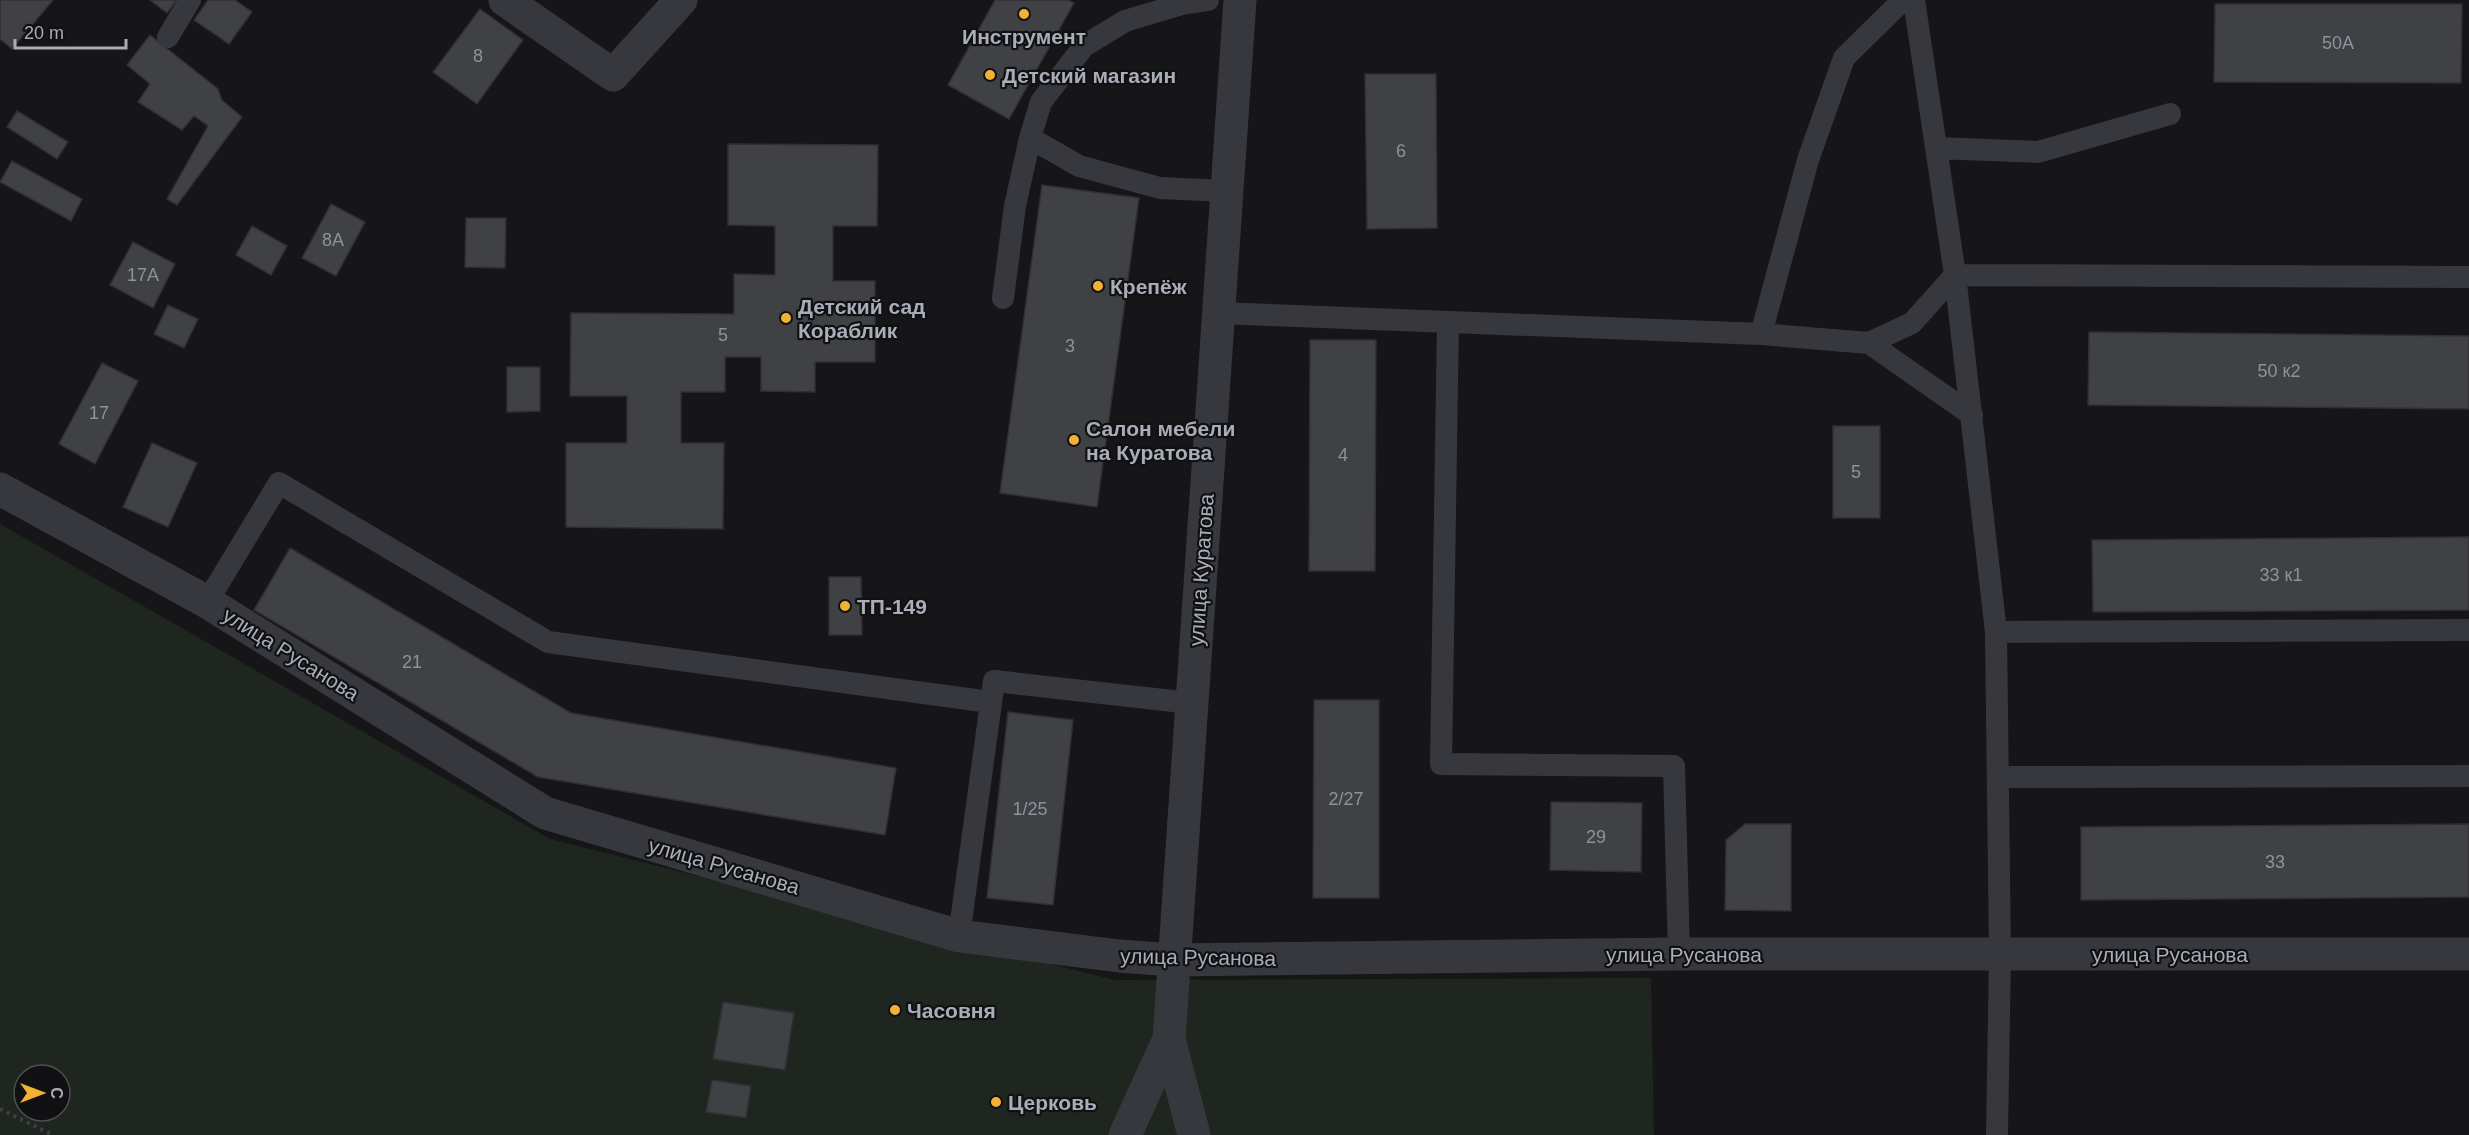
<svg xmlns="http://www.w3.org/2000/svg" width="2469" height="1135" viewBox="0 0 2469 1135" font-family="Arial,sans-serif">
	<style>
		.green { fill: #1e261f; fill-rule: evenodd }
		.building { fill: #404145; stroke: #303034; stroke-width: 1.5 }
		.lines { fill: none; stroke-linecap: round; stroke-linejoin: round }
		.path { stroke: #3d3f44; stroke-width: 4; stroke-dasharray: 3 4.5; stroke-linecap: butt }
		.service { stroke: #37383d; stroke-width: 22 }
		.minor { stroke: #37383d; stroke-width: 33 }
		.poi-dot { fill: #f2b134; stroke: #111113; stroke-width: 2 }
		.labels { text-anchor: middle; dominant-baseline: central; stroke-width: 4.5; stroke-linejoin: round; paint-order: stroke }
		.number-label { font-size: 18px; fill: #8e929b }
		.poi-label { font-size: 21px; font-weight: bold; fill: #a8adb8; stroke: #111113; text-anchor: start }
		.street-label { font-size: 21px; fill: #a8adb8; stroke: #111113 }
	</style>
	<rect width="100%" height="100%" fill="#161618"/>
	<path class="green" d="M0 524 550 839 1115 980 1651 978 1654 1135H0ZM24 1075H60V1111H24Z"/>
	<path class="building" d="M0 0H53L12 49 0 39Z
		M150 0H175L176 1 167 13Z
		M208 0H235L252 12 229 44 194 20Z
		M995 0H1068L1074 3 1009 119 948 85Z
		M2215 4H2462L2461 83 2214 82Z
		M480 9 523 40 477 104 433 72Z
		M150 35 218 89 222 100 242 117 177 205 167 199 208 126 194 116 182 130 138 102 150 84 127 65Z
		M1365 74H1436L1437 228 1367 229Z
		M17 111 68 142 57 159 7 127Z
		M728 144 878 145 877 226H833V281H875V362H815V392L761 391V357H725V392H681V443H724L723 529 566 527V443H627V396H570L571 313 734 314V274L775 275V226L728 225Z
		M12 161 82 199 71 221 0 182Z
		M1042 185 1139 198 1097 507 1000 493Z
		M331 204 365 222 336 276 302 258Z
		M466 218H506L505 268 465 267Z
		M252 226 287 246 271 275 236 255Z
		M133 242 175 264 153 308 110 285Z
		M168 305 198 319 184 348 154 334Z
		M2089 332 2469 336V409L2088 405Z
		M1310 340H1376L1375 571H1309Z
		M102 363 138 381 95 464 59 444Z
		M507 367H540V411L507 412Z
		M1833 426H1880V518H1833Z
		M152 443 197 463 168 527 123 507Z
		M2469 537V610L2093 612 2092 540Z
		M290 548 571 713 896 768 885 835 538 777 254 610Z
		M829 577H861L862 635H829Z
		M1314 700H1379V898H1313Z
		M1008 712 1073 720 1053 905 987 898Z
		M1551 802 1642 803 1641 872 1550 870Z
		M1745 824H1791V911L1725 910 1726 840Z
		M2469 824V897L2081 900V827Z
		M723 1002 794 1013 785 1070 713 1059Z
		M712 1080 751 1086 746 1118 706 1112Z"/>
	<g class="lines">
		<path class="path" d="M0 1109 53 1135"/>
		<path class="service" d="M1914 0 1955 275 1996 632 2000 954 1997 1135
			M168 37 190 0
			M1030 138 1079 166 1160 188 1227 191
			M1936 148 2038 152 2170 114
			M1003 298 1015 206 1030 138 1041 102 1084 46 1125 21 1182 4 1208 0
			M1219 313 1761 334 1808 160 1844 58 1903 0
			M1448 322 1441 764 1674 766 1679 954
			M1761 334 1869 343 1972 415
			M1869 343 1912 323 1955 275 2469 277
			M207 602 279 483 548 642 990 702
			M1996 632 2469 630
			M1998 777 2469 776
			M959 936 994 681 1191 703"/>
		<path class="minor" d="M505 0 613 75 681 0
			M0 489 207 602 545 813 959 936 1119 956 1173 960 1679 954H2469
			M1125 1135 1169 1039
			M1194 1135 1169 1039 1240 0"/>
	</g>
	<g class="poi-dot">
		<circle cx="1024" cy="14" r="6"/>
		<circle cx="990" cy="75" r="6"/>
		<circle cx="1098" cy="286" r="6"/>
		<circle cx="786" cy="318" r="6"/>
		<circle cx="1074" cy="440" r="6"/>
		<circle cx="845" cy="606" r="6"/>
		<circle cx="895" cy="1010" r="6"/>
		<circle cx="996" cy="1102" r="6"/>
	</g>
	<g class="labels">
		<g class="number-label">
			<text x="2338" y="43">50А</text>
			<text x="478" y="56">8</text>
			<text x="1401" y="151">6</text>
			<text x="333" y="240">8А</text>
			<text x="143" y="275">17А</text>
			<text x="723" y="335">5</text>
			<text x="1070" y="346">3</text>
			<text x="2279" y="371">50 к2</text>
			<text x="99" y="413">17</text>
			<text x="1343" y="455">4</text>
			<text x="1856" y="472">5</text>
			<text x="2281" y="575">33 к1</text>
			<text x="412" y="662">21</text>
			<text x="1346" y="799">2/27</text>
			<text x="1030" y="809">1/25</text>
			<text x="1596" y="837">29</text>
			<text x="2275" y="862">33</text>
		</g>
		<g class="poi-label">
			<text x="1024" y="36" text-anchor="middle">Инструмент</text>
			<text x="1002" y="75">Детский магазин</text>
			<text x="1110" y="286">Крепёж</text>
			<text x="798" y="306">Детский сад<tspan x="798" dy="24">Кораблик</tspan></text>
			<text x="1086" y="428">Салон мебели<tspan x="1086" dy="24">на Куратова</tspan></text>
			<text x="857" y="606">ТП-149</text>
			<text x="907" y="1010">Часовня</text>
			<text x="1008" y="1102">Церковь</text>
		</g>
		<g class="street-label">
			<text transform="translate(1201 570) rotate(-86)">улица Куратова</text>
			<text transform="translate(291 654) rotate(32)">улица Русанова</text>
			<text transform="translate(724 866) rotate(16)">улица Русанова</text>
			<text x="1684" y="954">улица Русанова</text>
			<text x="2170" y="954">улица Русанова</text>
			<text transform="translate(1198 957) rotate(1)">улица Русанова</text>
		</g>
	</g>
	<g transform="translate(42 1093) rotate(90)"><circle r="28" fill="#111113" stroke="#4d4f55" stroke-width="1.5"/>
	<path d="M0-4.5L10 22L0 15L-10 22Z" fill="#f2b134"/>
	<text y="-9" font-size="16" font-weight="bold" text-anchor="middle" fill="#a8adb8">С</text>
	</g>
	<path d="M15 39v9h111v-9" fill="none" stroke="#a8adb8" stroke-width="3"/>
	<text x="24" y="39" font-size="18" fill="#a8adb8" stroke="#111113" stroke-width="4.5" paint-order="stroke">20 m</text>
</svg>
